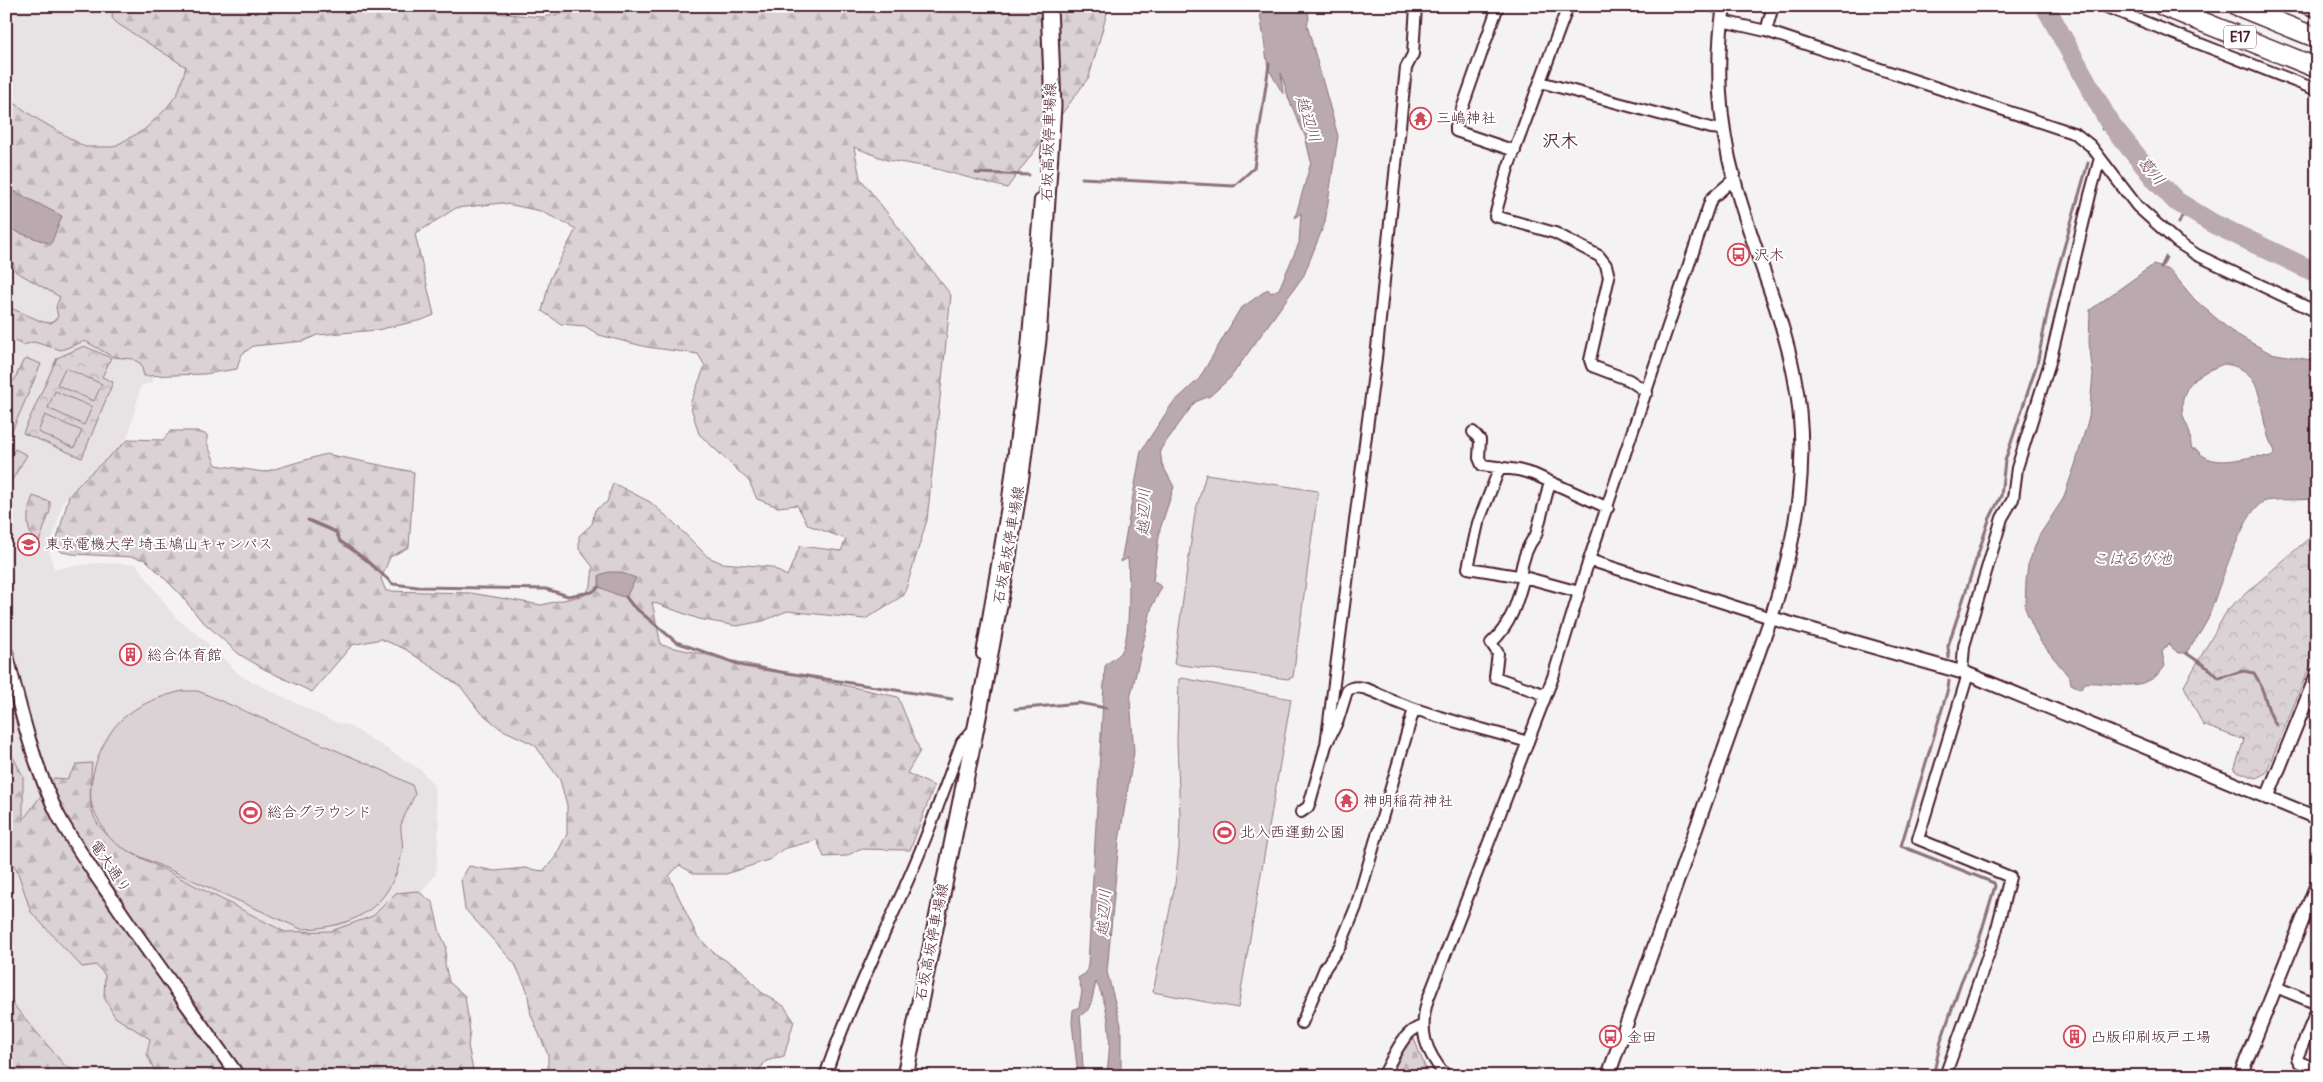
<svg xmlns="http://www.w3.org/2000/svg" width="2323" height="1082" viewBox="0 0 2323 1082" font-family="Pangolin,'Klee One',sans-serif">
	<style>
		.built { fill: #e7e2e3 }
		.forest { fill: url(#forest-firs); stroke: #927880 }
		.cemetery { fill: url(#cemetery-stones); stroke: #927880 }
		.park { fill: url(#park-crowns); stroke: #927880 }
		.pitch { fill: #dbd2d5; stroke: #927880 }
		.water { fill: #baa9ae; stroke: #8d727a; fill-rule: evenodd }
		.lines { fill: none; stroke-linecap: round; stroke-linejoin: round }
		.stream { stroke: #8d727a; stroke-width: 3 }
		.river { stroke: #baa9ae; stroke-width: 20 }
		.minor-casing { stroke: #4a1f2b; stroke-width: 14 }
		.tertiary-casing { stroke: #4a1f2b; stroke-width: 16 }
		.secondary-casing { stroke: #4a1f2b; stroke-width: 19 }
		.motorway-casing { stroke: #4a1f2b; stroke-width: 22 }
		.minor { stroke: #fff; stroke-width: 10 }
		.tertiary { stroke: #fff; stroke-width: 12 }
		.secondary { stroke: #fff; stroke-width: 15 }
		.motorway { stroke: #fff; stroke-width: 19 }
		.labels { text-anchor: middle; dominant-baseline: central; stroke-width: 4; stroke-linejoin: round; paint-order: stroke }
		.shield { fill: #fff; stroke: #80626b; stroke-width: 1 }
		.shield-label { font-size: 14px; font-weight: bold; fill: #4a1f2b }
		.poi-label { font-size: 15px; fill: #4a1f2b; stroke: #fff; text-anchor: start }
		.street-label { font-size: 15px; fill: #4a1f2b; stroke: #fff }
		.water-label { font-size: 16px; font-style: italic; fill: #714f59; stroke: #fff }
		.quarter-label { font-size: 18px; font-weight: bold; fill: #4a1f2b; stroke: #fff }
	</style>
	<defs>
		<pattern id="forest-firs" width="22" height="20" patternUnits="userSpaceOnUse" patternTransform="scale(1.25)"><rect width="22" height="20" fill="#dbd2d5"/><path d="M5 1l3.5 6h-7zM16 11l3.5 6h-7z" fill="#bdb4b7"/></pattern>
		<pattern id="cemetery-stones" width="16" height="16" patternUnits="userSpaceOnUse" patternTransform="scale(1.25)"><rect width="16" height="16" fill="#dbd2d5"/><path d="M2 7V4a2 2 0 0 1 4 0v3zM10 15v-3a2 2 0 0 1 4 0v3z" fill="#bdb4b7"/></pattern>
		<pattern id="park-crowns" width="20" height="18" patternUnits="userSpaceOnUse" patternTransform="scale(1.25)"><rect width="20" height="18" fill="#dbd2d5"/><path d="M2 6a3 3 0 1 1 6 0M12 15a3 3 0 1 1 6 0" fill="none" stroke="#bdb4b7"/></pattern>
	</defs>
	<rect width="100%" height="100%" fill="#f4f2f2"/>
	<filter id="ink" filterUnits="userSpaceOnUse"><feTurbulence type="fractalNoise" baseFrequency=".02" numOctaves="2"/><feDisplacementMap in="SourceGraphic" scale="10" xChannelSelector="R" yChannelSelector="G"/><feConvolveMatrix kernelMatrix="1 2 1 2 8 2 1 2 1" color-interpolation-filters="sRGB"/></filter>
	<g filter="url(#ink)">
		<path class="built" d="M6 6H116L192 49 154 336 153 382 141 386 128 436 117 458 63 501 49 553 54 569 95 563 136 564 175 617 201 637 241 676 334 722 348 725 421 770 434 786 439 825 436 874 373 951 380 1076H103L65 1066 6 996Z"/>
		<path class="forest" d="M113 6H415L542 17 609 6H1109L1089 77 1007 188 929 167 887 160 854 147 860 178 951 295 927 520 904 595 865 619 787 611 763 621 737 626 699 619 652 602 661 645 898 697 920 751 907 773 934 786 910 850 859 849 847 856 824 857 817 840 783 849 771 859 726 874H695L679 865 669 876 697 936 714 953 741 970 761 992 784 1006 794 1021 784 1056 766 1061 755 1076H548V1055L531 1015 527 990 515 964 465 909 461 879 469 866 495 871 525 868 543 871 554 859 567 834V805L560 780 535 745 501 729 479 711 461 687 405 649 381 639 352 645 312 692 264 669 239 654 200 619 180 594 146 560 133 557 72 554 62 552 55 546 69 496 84 479 129 439 163 440 170 431H197L207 435V443L216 465 264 472 326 454 414 472 409 547 390 557 381 579 386 591 471 593 541 605 585 595 591 585 593 567 579 549V536L592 524 595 510 607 502 613 483 650 502 671 520 708 557 722 563 771 567 787 576 800 546 841 551 846 539 808 525 797 505 778 507 757 499 749 481 699 434 690 404 705 366 698 354 647 347 599 335 585 326 561 324 542 311 550 279 576 229 541 211 502 203 456 208 415 234 434 315 422 320 377 330 317 335 304 341 253 346 241 355 237 369 204 374 144 376 141 364 133 359 113 357 85 341 61 350 34 342 23 345 6 337V306L43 322 51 323 58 317 56 307 60 297 15 271 13 262 6 259V97L34 117 85 147H113L144 130 165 110 178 93 186 67 118 24 112 18Z
			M28 359 41 364 12 431 6 432V383L14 381 23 361Z
			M15 449 27 455 6 490V465Z
			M33 496 50 502V511L39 542 34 541C25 526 27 511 33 496Z
			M6 744 23 776V820L54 778 67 779 77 764 92 763C88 811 87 824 130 852L285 932 331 931 373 916 396 893 418 891 433 903 440 933 446 946 445 964 449 982 465 996 470 1032 468 1045 474 1076H157L147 1054 150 1039 115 1017 104 997 105 975 96 965 82 967 31 912 17 870 6 855Z
			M6 996 65 1066 89 1076H6Z"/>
		<path class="cemetery" d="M1412 1036H1413L1427 1072 1396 1069 1394 1065Z"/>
		<path class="park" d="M84 346 111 358 102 377 113 382 82 458 23 433 57 358Z
			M2317 531V649L2266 773 2256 778 2234 770 2244 740 2203 725 2184 686 2228 609Z"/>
		<path class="pitch" d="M65 368 102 384 94 401 57 385Z
			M55 391 92 407 84 425 48 408Z
			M45 415 82 431 74 448 38 432Z
			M1206 474 1318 491 1293 677 1288 679 1174 664 1195 513Z
			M1182 678 1291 699 1238 1008 1153 992 1175 884 1179 848 1180 816 1177 741 1179 679Z
			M183 691H198L382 770 412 785 415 794C411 804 404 815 401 825 400 834 404 843 402 852 392 907 355 928 301 929L130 852C124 848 116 845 111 839 105 834 92 809 91 802 88 776 102 738 121 720 138 704 161 696 183 691Z"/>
		<path class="water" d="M1259 6H1307L1309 18 1307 25 1338 136 1325 222 1304 275 1230 378 1210 396 1195 402 1160 450 1162 464 1174 487 1160 529 1153 581 1162 587 1152 606 1130 699 1134 752 1119 841 1107 972 1121 1025V1076H1106C1112 1046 1111 1010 1096 982L1090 1008 1080 1016C1083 1036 1081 1056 1084 1076H1078L1072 1023 1073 1010 1079 1007 1082 991 1078 978 1086 973 1088 965 1105 666C1110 660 1119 657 1122 651 1131 635 1129 577 1128 558L1121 562 1141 451 1172 404 1199 379 1240 309 1268 289 1271 293 1279 289 1299 243 1301 213 1295 218 1311 162 1305 136 1289 100 1281 73 1283 94 1268 68Z
			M6 187 62 216 51 244 17 232 6 225Z
			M2153 265 2170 270 2195 300 2231 331 2250 342 2270 353 2317 361V486L2311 489 2310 499C2298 501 2273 498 2263 502 2243 511 2217 594 2209 616 2204 629 2194 641 2186 653H2178L2168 644 2162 652 2165 666C2145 696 2113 681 2085 683L2081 689 2071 684 2070 678 2040 641 2032 625 2025 608 2026 580 2028 565 2039 536 2063 499 2075 465 2089 417 2093 374 2089 343 2090 310ZM2224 364C2272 369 2254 419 2275 451L2272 456C2265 458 2259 455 2252 457 2233 460 2210 467 2196 449H2192C2190 444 2191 439 2190 434 2189 428 2185 422 2183 416 2178 385 2199 373 2224 364Z
			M609 572H619L636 578 626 597 620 596 599 587V575Z"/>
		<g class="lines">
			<path class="stream" d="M2102 129 2109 122
				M976 173 1029 175
				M1082 178 1234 186 1254 168 1269 64
				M2179 223 2186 207
				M2161 268 2166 257
				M308 520 336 532 340 541 365 559 393 584 418 587 546 589 568 596 592 592 599 587
				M626 597 632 605 676 642 744 666 952 699
				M2186 653 2211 670 2219 678 2243 671 2254 673C2267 692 2264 707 2276 725
				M1949 658 1948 646 1989 520 2001 496 2005 461 2037 364 2052 290 2088 163
				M1015 709 1079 703 1106 708
				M1933 1076 1941 1041 1961 982 1978 943 1995 886 1994 883 1901 846 1948 689 1949 681"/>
			<path class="river" d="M2045 6 2109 122 2156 180 2176 201 2212 223 2317 273"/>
			<defs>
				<path id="minor" d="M1498 6 1456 126V131L1515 151
					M1568 6 1508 168 1495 216 1555 233 1599 256 1606 265 1609 277 1590 360 1592 366 1629 380 1647 392
					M1713 6 1723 9
					M2104 6 2317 90
					M2301 6 2317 12
					M1722 21 1766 31 2076 134 2091 146 2137 206 2177 242 2197 255 2317 312
					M1766 31 1773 6
					M1540 82 1711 128 1723 129
					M1473 432 1480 440 1479 458 1482 465 1518 470 1533 474 1608 508
					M1500 467 1478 523 1468 568 1524 577 1579 592
					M1589 560 1771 618
					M1520 577C1522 562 1527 546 1536 535L1550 482
					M1524 577C1517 603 1511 625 1491 643L1498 653 1495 677 1546 695
					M982 654 1007 506 1026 359 1040 200
					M1962 672 1964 646 2002 518 2013 499 2017 468 2050 362 2090 195 2100 158
					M1326 745 1376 358 1406 68 1413 54 1416 6
					M1301 812 1308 807 1310 802 1326 745 1338 720 1347 691C1358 680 1383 697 1396 702 1439 719 1484 729 1528 742
					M2276 987 2317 1004
					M2317 1010 2297 1058 2299 1062 2317 1069
					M1302 1023 1325 968 1340 946 1356 907 1414 709
					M825 1076C849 1006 882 940 911 873 930 830 945 786 962 742L976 727
					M1383 1076C1393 1059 1402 1031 1422 1026
					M1446 1076C1425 1051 1418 1031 1428 999L1553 677 1589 560 1711 199 1734 179
					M1945 1076 1995 936 2010 877 1918 839 1968 674"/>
				<path id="tertiary" d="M1771 618 1968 674 2317 818
					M6 652C20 708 33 765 59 817 76 848 97 877 117 906 156 964 198 1019 238 1076
					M2267 798 2317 674
					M1608 1076 1771 618C1797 537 1811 460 1794 375 1781 308 1751 245 1734 179 1719 124 1715 63 1724 6
					M2240 1076 2317 884"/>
				<path id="secondary" d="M905 1076 978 717 1007 563 1021 475 1038 340 1053 106 1049 6"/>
				<path id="motorway" d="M2163 6 2317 68
					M2238 6 2317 38"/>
			</defs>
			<use href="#minor" class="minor-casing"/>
			<use href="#tertiary" class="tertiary-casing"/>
			<use href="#secondary" class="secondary-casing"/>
			<use href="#motorway" class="motorway-casing"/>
			<use href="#minor" class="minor"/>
			<use href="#tertiary" class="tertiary"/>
			<use href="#secondary" class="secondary"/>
			<use href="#motorway" class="motorway"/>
		</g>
	</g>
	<defs>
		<symbol id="temple-ring" viewBox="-11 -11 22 22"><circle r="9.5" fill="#fff" stroke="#d1495b" stroke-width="1.5"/><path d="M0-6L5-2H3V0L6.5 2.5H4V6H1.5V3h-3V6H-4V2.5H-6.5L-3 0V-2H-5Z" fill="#d1495b"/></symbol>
		<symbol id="bus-ring" viewBox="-11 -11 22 22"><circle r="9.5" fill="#fff" stroke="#d1495b" stroke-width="1.5"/><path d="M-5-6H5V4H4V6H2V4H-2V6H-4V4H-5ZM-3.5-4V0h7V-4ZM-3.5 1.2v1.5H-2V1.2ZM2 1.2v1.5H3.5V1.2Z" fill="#d1495b"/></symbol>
		<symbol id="university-ring" viewBox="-11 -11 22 22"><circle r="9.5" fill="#fff" stroke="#d1495b" stroke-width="1.5"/><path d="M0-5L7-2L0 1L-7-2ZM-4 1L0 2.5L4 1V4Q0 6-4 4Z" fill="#d1495b"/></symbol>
		<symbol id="building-ring" viewBox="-11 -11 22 22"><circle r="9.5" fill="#fff" stroke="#d1495b" stroke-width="1.5"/><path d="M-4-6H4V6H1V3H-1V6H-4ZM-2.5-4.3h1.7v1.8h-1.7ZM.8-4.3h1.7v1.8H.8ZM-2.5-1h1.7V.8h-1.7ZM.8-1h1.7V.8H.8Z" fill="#d1495b"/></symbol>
		<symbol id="stadium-ring" viewBox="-11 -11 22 22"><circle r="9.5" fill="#fff" stroke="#d1495b" stroke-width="1.5"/><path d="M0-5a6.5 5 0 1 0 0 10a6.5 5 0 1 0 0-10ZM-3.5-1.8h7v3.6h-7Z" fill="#d1495b"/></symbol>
	</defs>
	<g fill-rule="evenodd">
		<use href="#temple-ring" x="1408" y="106" width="25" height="25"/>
		<use href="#bus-ring" x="1726" y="242" width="25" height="25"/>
		<use href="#university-ring" x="16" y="532" width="25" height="25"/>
		<use href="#building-ring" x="118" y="642" width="25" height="25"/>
		<use href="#temple-ring" x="1334" y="788" width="25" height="25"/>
		<use href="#stadium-ring" x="238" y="800" width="25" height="25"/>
		<use href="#stadium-ring" x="1212" y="820" width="25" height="25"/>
		<use href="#bus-ring" x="1598" y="1024" width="25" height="25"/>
		<use href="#building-ring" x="2062" y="1024" width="25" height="25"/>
	</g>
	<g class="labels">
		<rect class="shield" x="2224" y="25.5" width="32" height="23" rx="4"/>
		<g class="shield-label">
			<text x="2240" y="37">E17</text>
		</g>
		<g class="poi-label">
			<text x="1436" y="118">三嶋神社</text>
			<text x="1754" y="255">沢木</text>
			<text x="45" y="544">東京電機大学 埼玉鳩山キャンパス</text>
			<text x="147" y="655">総合体育館</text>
			<text x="1363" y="801">神明稲荷神社</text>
			<text x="267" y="812">総合グラウンド</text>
			<text x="1240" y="832">北入西運動公園</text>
			<text x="1627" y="1037">金田</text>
			<text x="2091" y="1037">凸版印刷坂戸工場</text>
		</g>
		<g class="street-label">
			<text transform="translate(1049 142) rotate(-88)">石坂高坂停車場線</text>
			<text transform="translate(1009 545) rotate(-80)">石坂高坂停車場線</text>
			<text transform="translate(110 867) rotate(56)">電大通り</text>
			<text transform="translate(932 942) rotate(-79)">石坂高坂停車場線</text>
		</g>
		<g class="water-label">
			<text transform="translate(1308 119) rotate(72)">越辺川</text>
			<text transform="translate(2151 171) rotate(50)">葛川</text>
			<text transform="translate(1144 512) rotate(-88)">越辺川</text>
			<text x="2132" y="559">こはるが池</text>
			<text transform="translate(1104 913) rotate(-86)">越辺川</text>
		</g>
		<g class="quarter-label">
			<text x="1560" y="141">沢木</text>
		</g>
	</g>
	<rect width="2323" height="1082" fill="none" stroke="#fff" stroke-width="25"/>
	<rect x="12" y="12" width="2298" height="1057" fill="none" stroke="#4a1f2b" stroke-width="2" filter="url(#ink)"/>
</svg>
